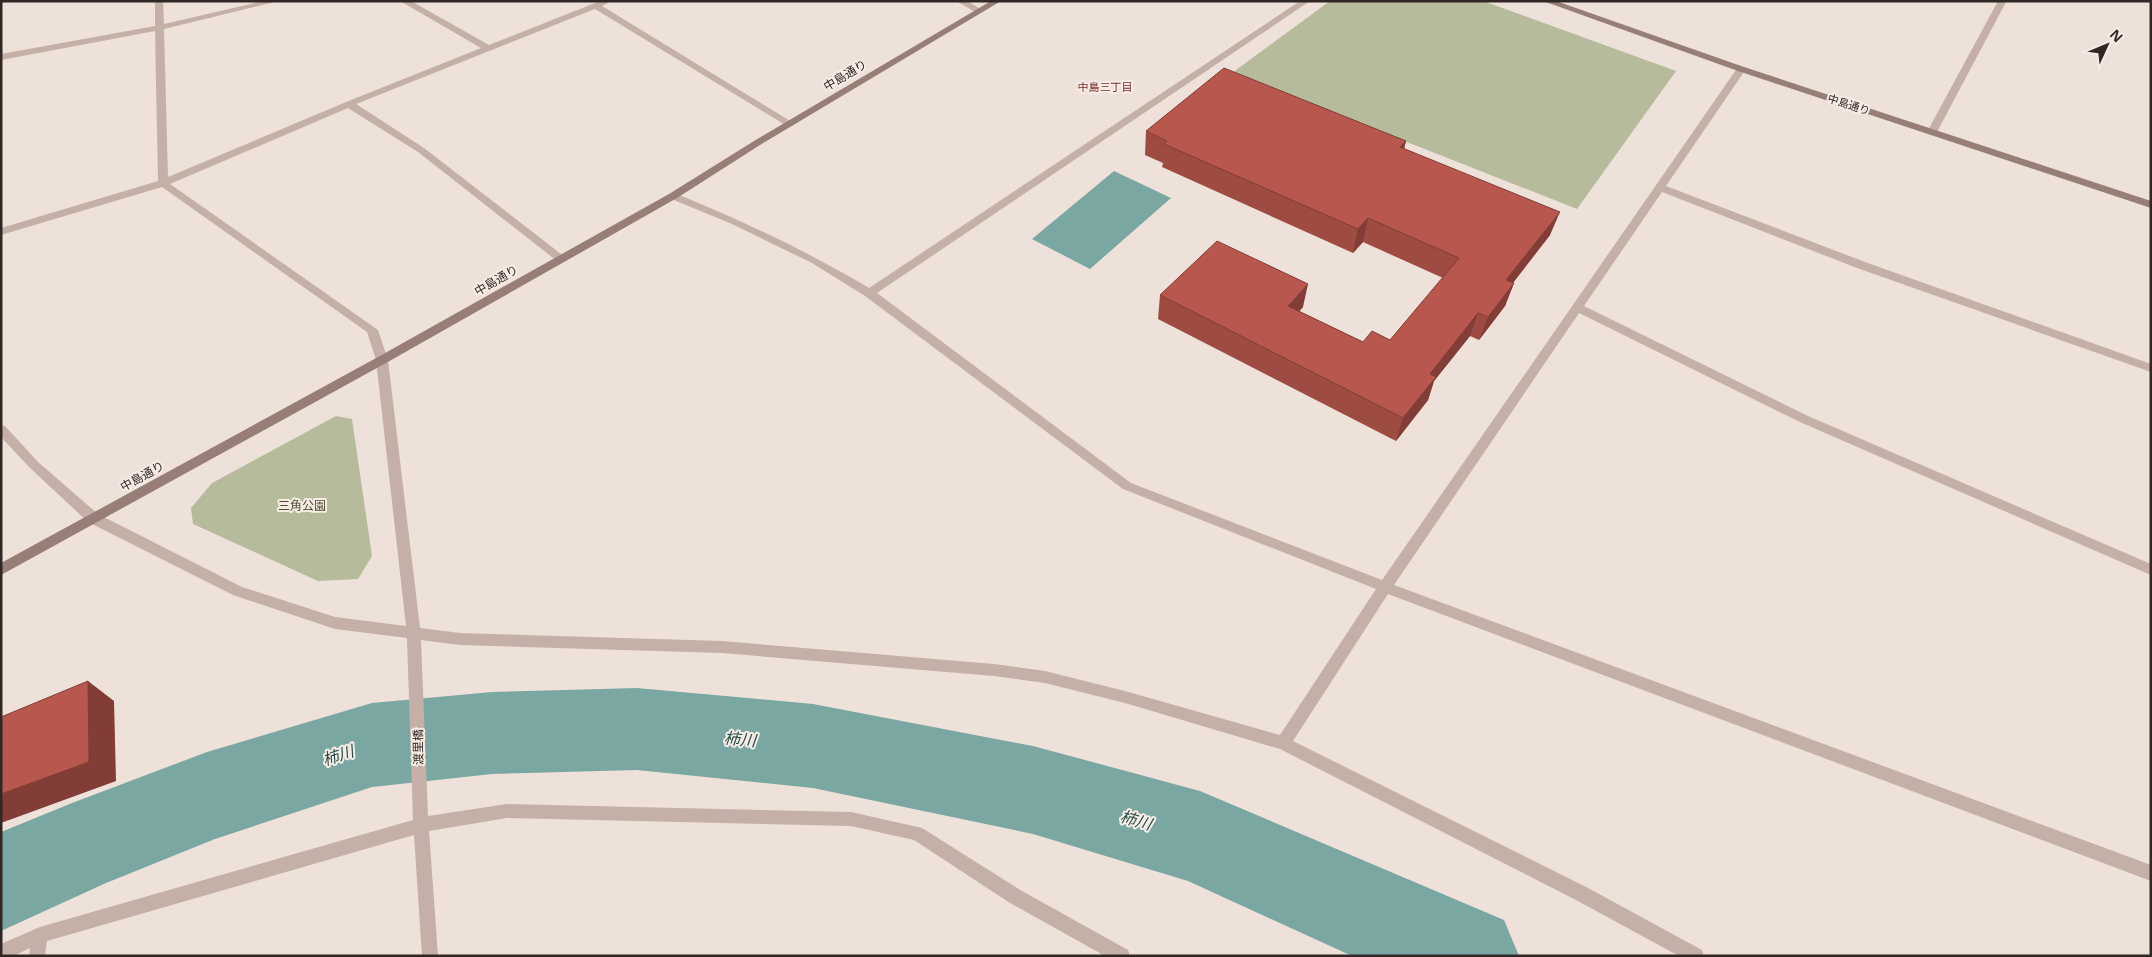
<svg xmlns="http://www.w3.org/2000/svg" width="2152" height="957" viewBox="0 0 2152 957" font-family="'Open Sans','Noto Sans JP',sans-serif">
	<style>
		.green { fill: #b5bb9b }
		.water { fill: #7ba7a3 }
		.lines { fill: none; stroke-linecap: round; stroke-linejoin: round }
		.river { fill: #7ba7a3; fill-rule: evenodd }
		.street { fill: #c4b0a7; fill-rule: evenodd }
		.secondary { fill: #977f78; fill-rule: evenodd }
		.wall { fill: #9e4b42 }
		.shaded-wall { fill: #813d36 }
		.building { fill: #b8574d; stroke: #813d36 }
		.labels { text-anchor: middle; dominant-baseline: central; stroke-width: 4; stroke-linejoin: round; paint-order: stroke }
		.far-neighbourhood-label { font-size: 11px; fill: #773029; stroke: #f6ece5 }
		.far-street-label { font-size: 11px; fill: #312826; stroke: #f6ece5 }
		.street-label { font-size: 12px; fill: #312826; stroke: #f6ece5 }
		.park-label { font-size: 12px; fill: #464d2d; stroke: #f6ece5 }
		.near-water-label { font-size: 16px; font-style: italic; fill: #214e4a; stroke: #f6ece5 }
	</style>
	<rect width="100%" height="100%" fill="#eee1d9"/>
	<path class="green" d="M1330 1H1483L1676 71 1577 209 1232 73Z
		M336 416 352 419 372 556 358 579 318 581 193 524 191 508 212 483Z"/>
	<path class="water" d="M1114 171 1171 198 1090 269 1032 239Z"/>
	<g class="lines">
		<path class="river" d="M637 688 813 704 1033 746 1200 791 1504 920 1519 956H1352L1188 881 1033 834 813 788 637 770 492 774 372 787 215 839 106 883 1 931V832L72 803 207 752 372 703 492 692Z"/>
		<path class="street" d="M155 1H163L164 24 263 1H279L164 29 168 177 346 102 481 48 400 1H411L489 45 600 1H612L602 6 795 124 790 127 787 126 595 9 356 104 424 148 565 257 566 259 565 261H557L418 152 348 108 170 184 378 330 388 360 420 628 460 633 722 641 994 664 1045 671 1125 691 1280 735 1376 589 1123 489 865 296 812 263 732 224 669 198V194H677C743 221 807 251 869 288L1300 1H1310L877 293 1131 483 1382 580 1738 67H1744L1746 69 1666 186 1865 262 2151 364V372L1857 268 1662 192 1584 306 1808 416 2151 564V575L1800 422 1579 313 1394 585 2151 865V881L1388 594 1293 741 1588 888 1702 950 1704 956H1679L1576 900 1280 749 1125 703 1045 683 994 676 722 653 460 645 421 640 428 816 507 804 851 812 922 828 1022 891 1128 950 1130 956H1105L1010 903 914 840 851 826 507 818 429 831 438 956H422L414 835 47 941 45 956H29L30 948 14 956H1V944L40 927 413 820 407 638 335 629 233 595 88 522 30 468 1 437V425L5 426 38 462 98 514 242 587 335 617 406 626 376 360 367 332 162 187 1 235V228L158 181 155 31 1 60V54L155 26Z
			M956 1H967L984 11 977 13Z
			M1996 1 2006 2 1937 132 1932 135 1929 134 1927 132 1997 3Z"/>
		<path class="secondary" d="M991 1H1001L760 145 677 198 386 363 1 575V563L378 357 669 194 754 141Z
			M1543 1H1556L1744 67 2151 201V208L1738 71Z"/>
	</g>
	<path class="wall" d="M1146 131 1406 141 1404 149 1550 235 1513 283H1514L1505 306 1479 340 1470 336 1434 381 1428 400 1396 441 1158 319 1160 295 1303 307 1299 311 1363 342 1390 340 1443 278 1363 242 1353 253 1162 167 1163 163 1145 155Z"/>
	<path class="shaded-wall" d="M1406 141 1400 164V147Z
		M1560 212 1550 235 1497 303 1506 280Z
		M1368 218 1363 242 1353 253 1358 229Z
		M1514 283 1505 306 1479 340 1488 317Z
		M1308 284 1303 307 1284 329 1288 306Z
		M1478 313 1470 336 1434 381 1428 400 1396 441 1403 418 1430 374Z
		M88 681 114 701 116 781 1 823V794Z"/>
	<path class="building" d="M1224 68 1406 141 1400 147 1560 212 1506 280 1514 283 1488 317 1478 313 1430 374 1436 377 1403 418 1160 295 1217 241 1308 284 1288 306 1363 342 1372 331 1390 340 1459 258 1368 218 1358 229 1164 144 1167 141 1146 131Z
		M88 681 89 762 1 794V717Z"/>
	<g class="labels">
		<g class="far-neighbourhood-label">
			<text x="1105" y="86">中島三丁目</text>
		</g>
		<g class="far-street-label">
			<text transform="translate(1849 104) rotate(18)">中島通り</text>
		</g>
		<g class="street-label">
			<text transform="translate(845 75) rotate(-31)">中島通り</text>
			<text transform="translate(496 280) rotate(-30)">中島通り</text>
			<text transform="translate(142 476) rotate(-29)">中島通り</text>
			<text transform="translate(418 747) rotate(-91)">渡里橋</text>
		</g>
		<g class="park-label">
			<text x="302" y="505">三角公園</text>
		</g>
		<g class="near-water-label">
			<text transform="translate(740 739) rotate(5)">柿川</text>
			<text transform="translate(338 755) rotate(-18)">柿川</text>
			<text transform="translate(1136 820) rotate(16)">柿川</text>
		</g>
	</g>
	<rect width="2152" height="957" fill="none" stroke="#312826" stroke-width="5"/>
	<g transform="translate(2107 45) rotate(46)" stroke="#f6ece5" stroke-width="4" paint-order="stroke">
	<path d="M0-4L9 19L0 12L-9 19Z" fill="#312826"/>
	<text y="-8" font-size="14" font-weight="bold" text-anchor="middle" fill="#312826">N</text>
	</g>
</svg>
